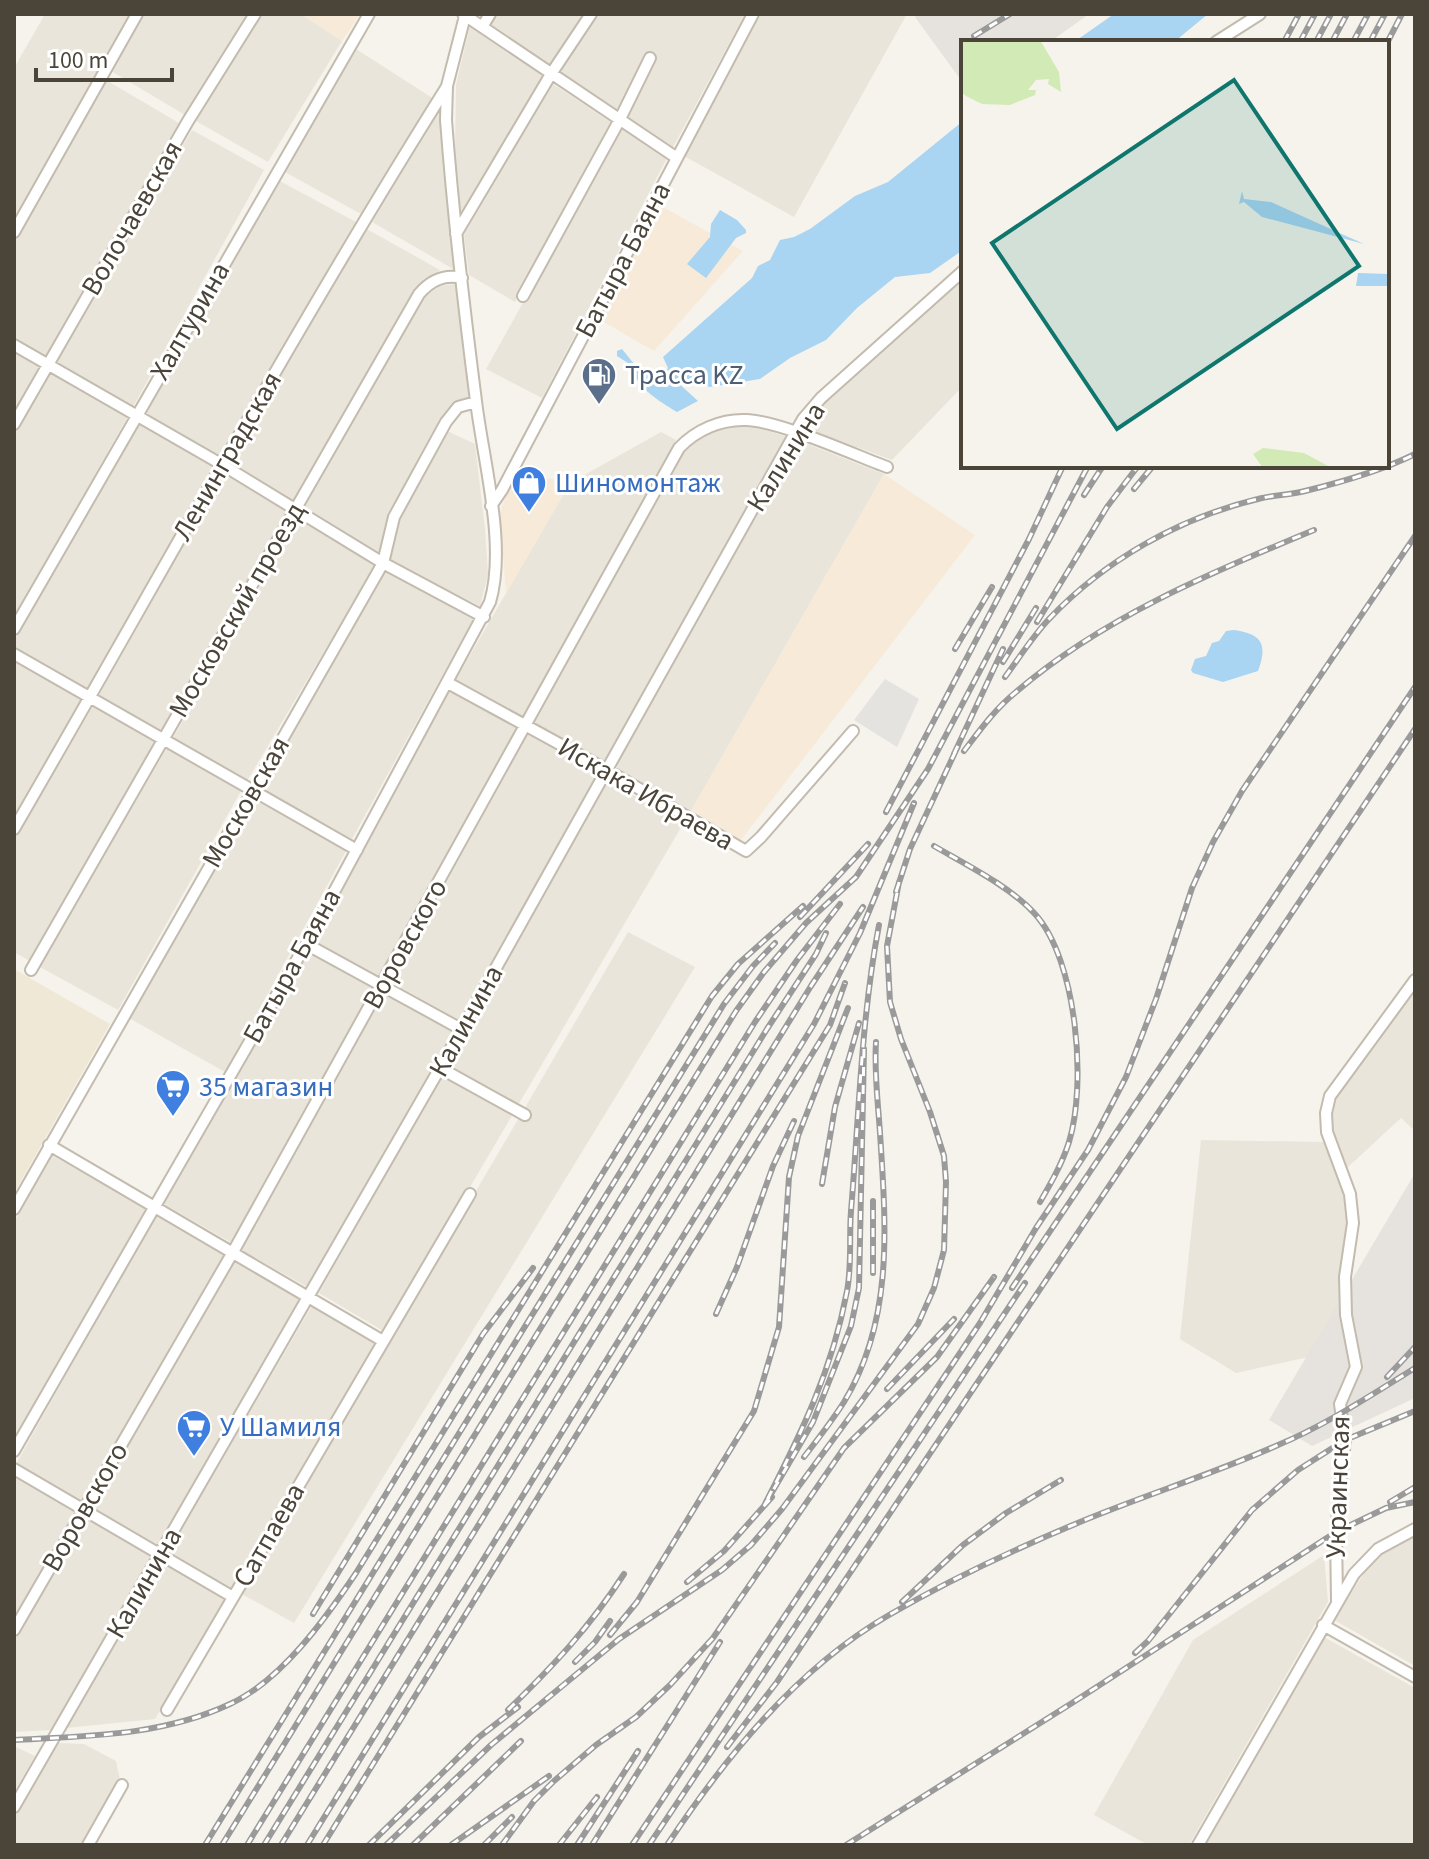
<svg xmlns="http://www.w3.org/2000/svg" width="1429" height="1859" viewBox="0 0 1429 1859" font-family="'Source Sans 3',sans-serif">
	<style>
		.residential { fill: #eae5da }
		.commercial { fill: #f7ead8 }
		.industrial { fill: #e6e2dd }
		.education { fill: #efe8d6 }
		.parking { fill: #e5e3e0 }
		.water { fill: #a9d4f2 }
		.lines { fill: none; stroke-linecap: round; stroke-linejoin: round }
		.minor-casing { stroke: #c2bbae; stroke-width: 14 }
		.minor { stroke: #fff; stroke-width: 10 }
		.rail-casing { stroke: #9a9a9a; stroke-width: 6 }
		.rail { stroke: #fff; stroke-width: 3; stroke-dasharray: 9; stroke-linecap: butt }
		.labels { text-anchor: middle; dominant-baseline: central; stroke-width: 6; stroke-linejoin: round; paint-order: stroke }
		.street-label { font-size: 28px; fill: #4b4439; stroke: #fff }
		.service-label { font-size: 28px; fill: #4e5e75; stroke: #fff; text-anchor: start }
		.shop-label { font-size: 28px; fill: #366cbe; stroke: #fff; text-anchor: start }
		.view { fill: #0f766e; fill-opacity: 0.15; stroke: #0f766e; stroke-width: 4 }
		.inset-edge { fill: none; stroke: #4b4439; stroke-width: 4 }
	</style>
	<rect width="100%" height="100%" fill="#f6f3ec"/>
	<path class="residential" d="M45 14H132L14 220V68Z
		M142 14H249L185 115 111 71Z
		M261 14H301L342 41 268 162 196 121Z
		M497 14H584L549 67 489 26Z
		M598 14H745L672 149 559 73Z
		M761 14H907L794 217 684 156Z
		M470 25 545 76 461 215 455 153 456 85Z
		M356 49 434 99 361 214 283 171Z
		M106 80 179 123 46 358 14 338V242Z
		M553 84 612 123 515 302 469 275 464 235Z
		M439 107 442 154 455 270 372 222Z
		M621 127 667 158 542 398 486 369Z
		M192 130 264 170 133 407 56 363Z
		M278 180 356 222 219 455 144 412Z
		M365 228 440 270 414 292 295 502 230 463Z
		M963 277V386L892 460 805 428 826 402Z
		M458 284 471 398 451 406 388 513 382 554 305 507 423 298 435 286Z
		M14 351 41 368 14 414Z
		M49 372 127 418 14 617V434Z
		M136 423 213 467 90 690 14 648V641Z
		M754 426 787 437 605 761 534 723 684 452 701 435 722 427Z
		M447 431 475 444 485 529 488 575 480 606 390 561 398 518Z
		M661 432 676 440 525 719 455 681 570 483Z
		M797 440 884 474 691 811 616 767Z
		M222 473 290 513 162 733 97 696Z
		M300 517 376 564 247 781 173 738Z
		M385 570 475 616 352 839 259 787Z
		M14 661 83 701 14 819Z
		M450 690 519 729 380 979 313 942Z
		M92 704 157 742 30 961 14 952V840Z
		M528 734 599 772 459 1020 391 982Z
		M167 748 241 791 118 1010 40 967Z
		M608 780 683 824 385 1332 319 1293Z
		M252 798 346 851 225 1072 127 1017Z
		M628 932 695 967 294 1623 240 1593Z
		M307 951 374 988 232 1243 164 1204Z
		M1415 987V1131L1401 1118 1347 1168 1331 1131 1330 1112 1336 1094Z
		M384 994 453 1031 309 1288 241 1250Z
		M1201 1140 1324 1142 1346 1201 1349 1223 1340 1277 1342 1320 1349 1348 1236 1373 1180 1339Z
		M51 1155 146 1208 14 1440V1222Z
		M157 1213 226 1254 82 1501 16 1464Z
		M235 1259 304 1298 160 1546 92 1507Z
		M313 1304 377 1342 231 1589 169 1551Z
		M14 1477 76 1513 14 1619Z
		M86 1517 153 1556 53 1730 14 1732V1641Z
		M1415 1535V1666L1334 1620 1370 1564 1381 1554Z
		M1324 1555 1328 1602 1189 1845H1148L1094 1815 1193 1640Z
		M162 1560 227 1598 155 1719 66 1728Z
		M1324 1637 1415 1688V1845H1206Z
		M58 1743 84 1744 116 1761 120 1780 83 1845H14V1818Z
		M14 1746 35 1756 14 1792Z"/>
	<path class="commercial" d="M301 14H360L342 41Z
		M659 205 743 251 654 351 600 320Z
		M519 472 570 483 506 594 500 514 504 501Z
		M884 474 975 535 741 840 691 811Z"/>
	<path class="industrial" d="M917 14H1089L1050 42H963V83L915 17Z
		M1415 1173V1398L1312 1446 1269 1420Z"/>
	<path class="education" d="M14 969 110 1024 14 1193Z"/>
	<path class="parking" d="M885 679 919 699 897 747 854 720Z"/>
	<path class="water" d="M1114 14H1208L1174 42H1074Z
		M963 121V250L930 273 895 277 857 308 826 340 790 358 760 379 710 387 677 378 675 380 698 401 677 412C659 401 635 387 631 365L617 356V351L622 349 639 370 652 375 657 372 665 373 668 368 663 357 752 278 758 266 770 260 780 240 794 237 810 229 855 196 888 182Z
		M720 210 737 220 746 230V233L736 238 706 278 687 264 710 237 711 224Z
		M1234 630C1262 634 1268 644 1258 671L1223 682 1193 673 1191 670 1195 659 1206 656 1212 643 1219 641 1226 631Z"/>
	<g class="lines">
		<defs>
			<path id="minor" d="M463 14 677 158
				M482 27 490 14
				M1216 42 1260 14
				M14 232 137 14
				M456 234 551 74 591 14
				M523 296 619 121 650 58
				M14 345 221 464 383 563 484 617
				M14 424 188 121 255 14
				M491 506 502 490 753 14
				M14 629 369 14
				M14 654 357 850
				M448 683 607 770 746 851 761 837 853 731
				M14 829C157 582 294 330 446 88
				M306 944 461 1029
				M31 970 419 294C431 280 444 274 462 278
				M440 1068 525 1115
				M49 1145 383 1341
				M14 1209 383 563 394 517 446 422 458 407 476 402
				M14 1451 306 944 490 602C507 545 483 460 476 401 464 308 453 213 446 120L447 86 465 16
				M14 1469 233 1597
				M1337 1601 1336 1532 1345 1440 1340 1404 1356 1367 1346 1315 1345 1277 1353 1223 1350 1194 1327 1132 1326 1113 1330 1096 1415 980
				M1323 1625 1415 1677
				M14 1630 233 1252 679 448C696 430 721 419 746 420 780 421 852 454 887 467
				M167 1710 470 1194
				M14 1807 440 1068 803 419 821 398 963 271
				M88 1845 122 1785
				M1198 1845 1354 1574 1378 1549 1415 1529"/>
		</defs>
		<use href="#minor" class="minor-casing"/>
		<use href="#minor" class="minor"/>
		<defs>
			<path id="rail" d="M974 36 1010 14
				M1284 42 1299 14
				M1300 42 1315 14
				M1316 42 1331 14
				M1332 42 1347 14
				M1353 42 1368 14
				M1370 42 1385 14
				M1387 43 1402 14
				M1134 489 1153 466
				M1084 495 1103 466
				M1037 622 1107 507 1138 466
				M955 649 992 587
				M1003 662 1036 608
				M1005 677C1019 658 1033 636 1049 619 1105 560 1179 518 1258 499 1273 495 1290 495 1305 491 1342 482 1381 471 1415 454
				M964 751C980 730 995 709 1016 692 1102 618 1210 573 1314 530
				M954 754 1003 649
				M886 812 1029 539 1063 466
				M934 846C965 864 1011 887 1035 914 1077 960 1087 1084 1069 1142 1062 1164 1051 1183 1040 1202
				M896 892 910 849 958 746
				M800 917 868 844
				M864 1049 859 1288 851 1326 813 1422 764 1506C801 1434 832 1371 847 1291 852 1265 849 1237 851 1211 859 1116 861 1019 879 925
				M822 1184 835 1107 859 1023
				M873 1273V1201
				M1012 1288 1415 687
				M716 1314 737 1267 773 1166 794 1121
				M1387 1377 1415 1347
				M887 1389 954 1319
				M804 1457C818 1439 832 1421 844 1402 894 1320 886 1226 880 1133 878 1103 874 1072 876 1042
				M1390 1502 1415 1487
				M687 1582 724 1551 772 1497
				M902 1602 963 1545 1006 1513 1061 1480
				M313 1614 483 1334 533 1268
				M610 1635 637 1602 754 1411 779 1327 789 1177 798 1136 848 1008
				M1135 1653 1148 1641 1252 1510 1298 1470 1345 1440 1415 1411
				M575 1662 595 1642 610 1621
				M508 1710C554 1665 589 1628 624 1574
				M14 1740C87 1736 162 1736 230 1704 281 1681 326 1618 356 1573L712 996 738 964 803 906
				M727 1747 777 1682 1415 729
				M205 1845 724 1004 753 966 775 943
				M222 1845 736 1011 764 972 806 923 856 877 928 769 1088 466
				M247 1845 755 1022 797 960 840 904
				M264 1845 767 1029 816 954 826 933
				M281 1845 811 986 863 907
				M307 1845 814 1024 860 933 914 803
				M323 1845 830 1025 845 983
				M369 1845 479 1737 518 1707
				M386 1845 491 1745 619 1639 722 1570 751 1545 782 1509 918 1324 934 1288 944 1250 946 1182 944 1156 930 1112 901 1039 890 1002 887 946 899 882
				M413 1845 521 1741
				M451 1845 549 1776
				M484 1845 512 1817
				M502 1845 534 1801 554 1781 596 1745 636 1717 670 1685 713 1638 844 1448 937 1357 994 1277
				M559 1845 597 1797
				M577 1845 638 1751
				M592 1845 720 1642
				M632 1845 980 1323 1036 1228 1088 1150 1126 1077 1156 999 1192 888 1213 842 1242 791 1415 536
				M649 1845 1025 1283
				M667 1845C725 1758 796 1669 889 1615 949 1580 1015 1549 1080 1522 1145 1495 1213 1474 1278 1445 1326 1425 1371 1395 1415 1368
				M846 1845 1072 1703 1336 1532 1386 1508 1415 1502"/>
		</defs>
		<use href="#rail" class="rail-casing"/>
		<use href="#rail" class="rail"/>
	</g>
	<defs>
		<symbol id="fuel-pin" viewBox="-11 -11 22 30"><path d="M0 17L-7.5 6A9.5 9.5 0 1 1 7.5 6Z" fill="#5c6f8a" stroke="#fff"/><path d="M-5.5-6h7V0h2V4h1.3V-2.5L3-4.5l.8-.8L6-3V5H2.5V1h-1V6h-7ZM-4.2-4.7v3.2H.2V-4.7Z" fill="#fff"/></symbol>
		<symbol id="shop-pin" viewBox="-11 -11 22 30"><path d="M0 17L-7.5 6A9.5 9.5 0 1 1 7.5 6Z" fill="#3f7fe0" stroke="#fff"/><path d="M-5-2.5h2.3a2.7 3.5 0 0 1 5.4 0H5L5.5 6h-11ZM-1.5-2.5h3a1.5 2.3 0 0 0-3 0Z" fill="#fff"/></symbol>
		<symbol id="supermarket-pin" viewBox="-11 -11 22 30"><path d="M0 17L-7.5 6A9.5 9.5 0 1 1 7.5 6Z" fill="#3f7fe0" stroke="#fff"/><path d="M-6-5.5h2.5l.6 2H6L4.5 2H-2.5L-4.4-4H-6ZM-1.5 3.2a1.3 1.3 0 1 0 .1 0ZM3 3.2a1.3 1.3 0 1 0 .1 0Z" fill="#fff"/></symbol>
	</defs>
	<g fill-rule="evenodd">
		<use href="#fuel-pin" x="579" y="355" width="40" height="54"/>
		<use href="#shop-pin" x="509" y="463" width="40" height="54"/>
		<use href="#supermarket-pin" x="153" y="1067" width="40" height="54"/>
		<use href="#supermarket-pin" x="174" y="1407" width="40" height="54"/>
	</g>
	<g class="labels">
		<g class="street-label">
			<text transform="translate(132 218) rotate(-60)">Волочаевская</text>
			<text transform="translate(623 260) rotate(-62)">Батыра Баяна</text>
			<text transform="translate(190 321) rotate(-60)">Халтурина</text>
			<text transform="translate(227 456) rotate(-60)">Ленинградская</text>
			<text transform="translate(786 457) rotate(-58)">Калинина</text>
			<text transform="translate(237 610) rotate(-60)">Московский проезд</text>
			<text transform="translate(646 794) rotate(30)">Искака Ибраева</text>
			<text transform="translate(246 802) rotate(-60)">Московская</text>
			<text transform="translate(405 944) rotate(-61)">Воровского</text>
			<text transform="translate(292 966) rotate(-61)">Батыра Баяна</text>
			<text transform="translate(466 1021) rotate(-61)">Калинина</text>
			<text transform="translate(1338 1487) rotate(-88)">Украинская</text>
			<text transform="translate(85 1507) rotate(-60)">Воровского</text>
			<text transform="translate(269 1535) rotate(-60)">Сатпаева</text>
			<text transform="translate(144 1583) rotate(-60)">Калинина</text>
		</g>
		<g class="service-label">
			<text x="625" y="375">Трасса KZ</text>
		</g>
		<g class="shop-label">
			<text x="555" y="483">Шиномонтаж</text>
			<text x="199" y="1087">35 магазин</text>
			<text x="220" y="1427">У Шамиля</text>
		</g>
	</g>
	<g transform="translate(961 40)">
		<rect width="428" height="428" fill="#f6f3ec"/>
		<path d="M0 0H79L98 32 100 52 87 44 88 39 75 40 67 50H75L74 55 49 65 21 64 5 56 0 52ZM302 408 343 413 371 428H302L292 414Z" fill="#d2eab5"/>
		<path d="M281 151 283 159 310 162 403 204 301 177 283 162 278 164ZM428 234V246H395L397 233Z" fill="#a9d4f2"/>
		<path class="view" d="M273 40 398 226 156 389 31 203Z"/>
		<rect width="428" height="428" class="inset-edge"/>
	</g>
	<rect width="1429" height="1859" fill="none" stroke="#4b4439" stroke-width="32"/>
	<path d="M36 68v12h136v-12" fill="none" stroke="#4b4439" stroke-width="4"/>
	<text x="48" y="68" font-size="24" fill="#4b4439" stroke="#ffffff" stroke-width="6" paint-order="stroke">100 m</text>
</svg>
